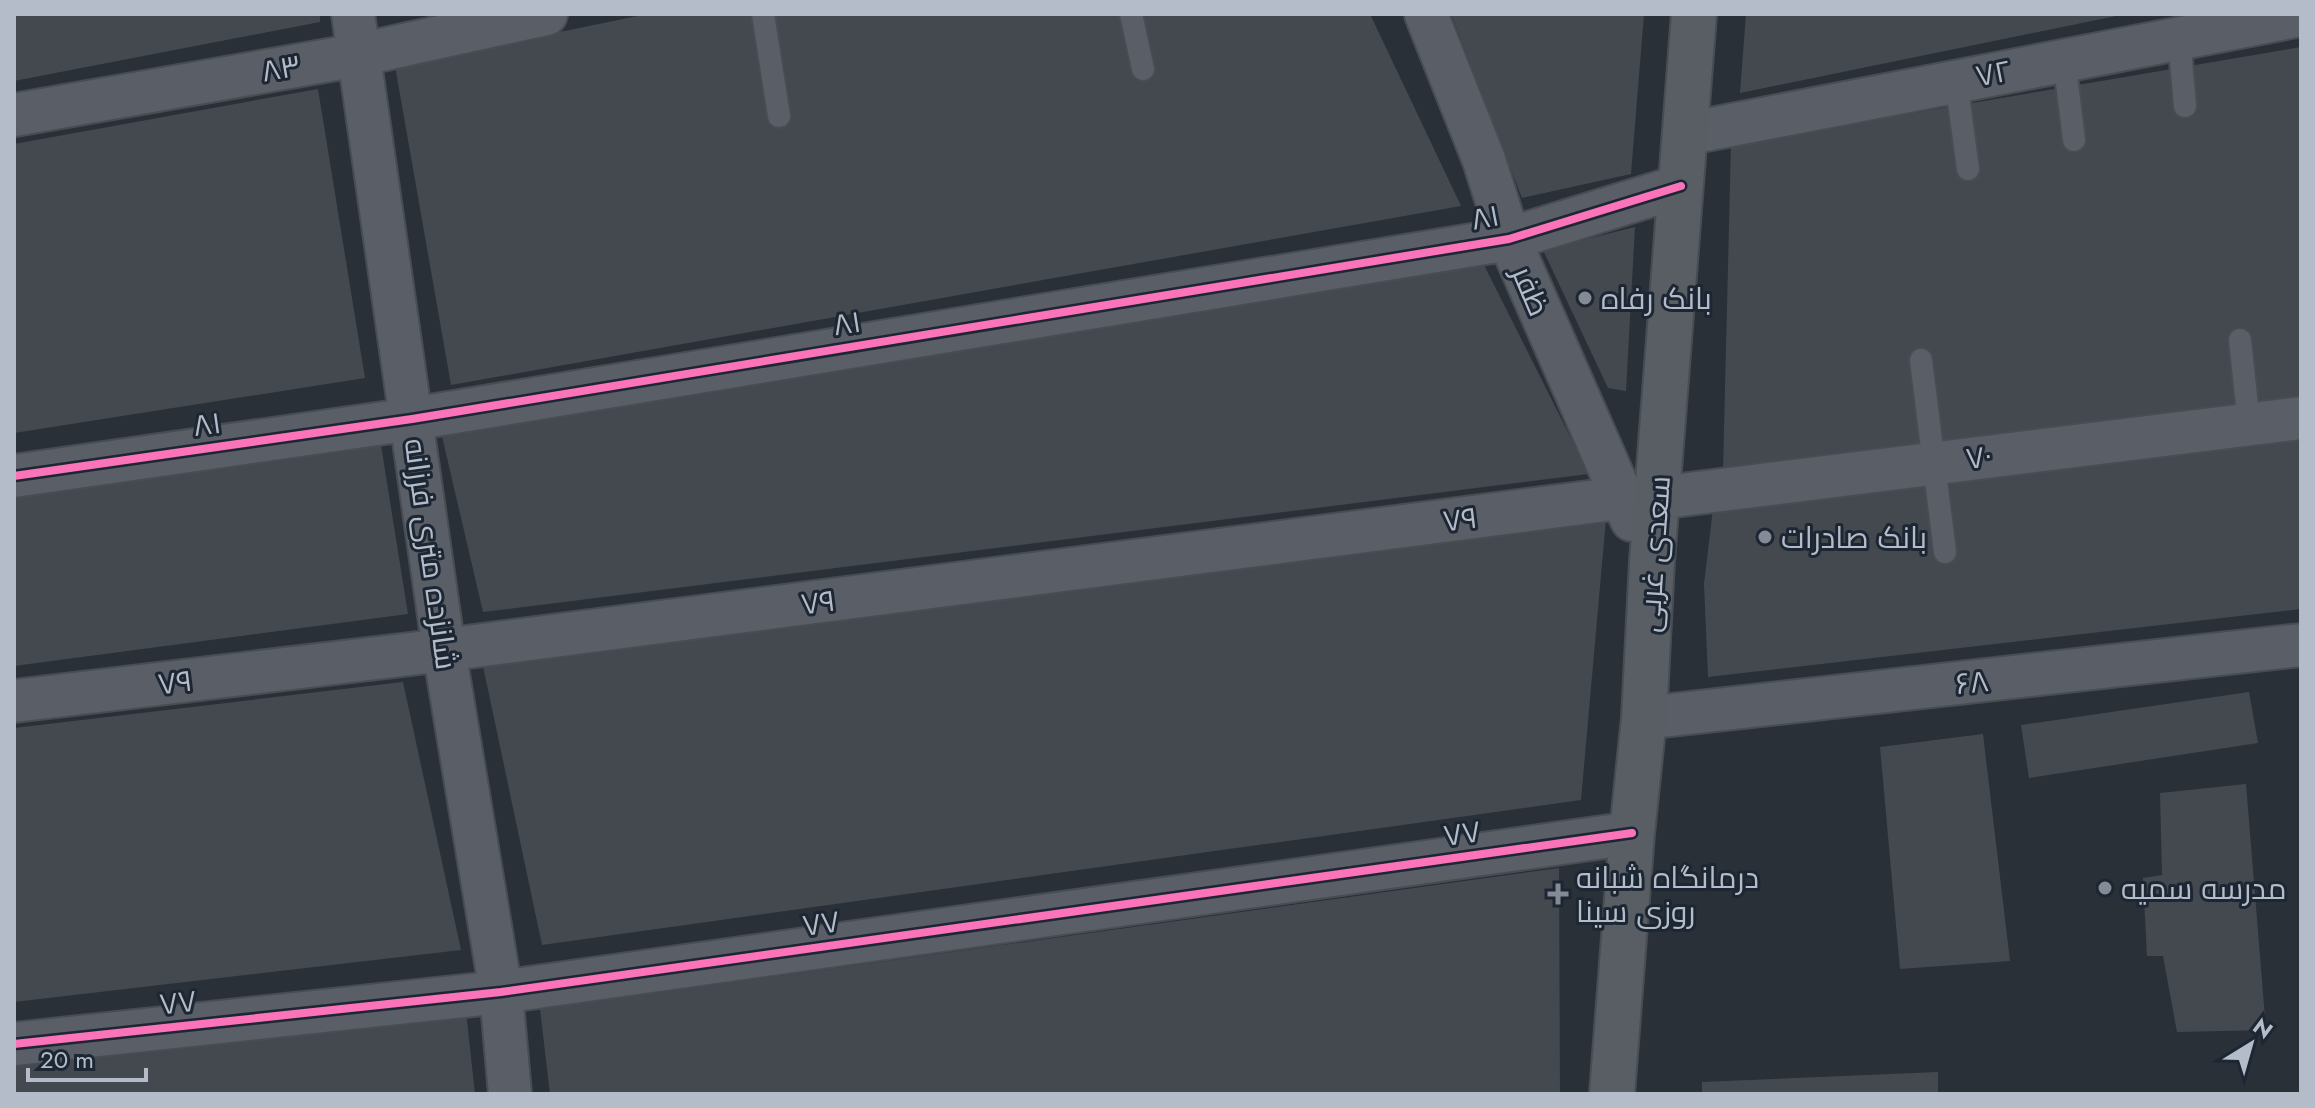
<svg xmlns="http://www.w3.org/2000/svg" width="2315" height="1108" viewBox="0 0 2315 1108" font-family="Jost,Cairo,sans-serif">
	<style>
		.building { fill: #444950 }
		.lines { fill: none; stroke-linecap: round; stroke-linejoin: round }
		.lane-casing { stroke: #484c53; stroke-width: 26 }
		.street-casing { stroke: #484c53; stroke-width: 46 }
		.secondary-casing { stroke: #484c53; stroke-width: 48 }
		.lane { stroke: #5a5e66; stroke-width: 22 }
		.street { stroke: #5a5e66; stroke-width: 42 }
		.secondary { stroke: #595d64; stroke-width: 44 }
		.cycleway-casing { stroke: #1d2633; stroke-width: 13 }
		.cycleway { stroke: #fb73b8; stroke-width: 8 }
		.poi-dot { fill: #848b96; stroke: #1d2633; stroke-width: 3 }
		.labels { text-anchor: middle; dominant-baseline: central; stroke-width: 6; stroke-linejoin: round; paint-order: stroke }
		.street-label { font-size: 30px; fill: #b4bcc9; stroke: #1d2633 }
		.poi-label { font-size: 30px; fill: #b4bcc9; stroke: #1d2633; text-anchor: start }
	</style>
	<rect width="100%" height="100%" fill="#2a3038"/>
	<path class="building" d="M14 14H320V22L14 81Z
		M647 14H1370L1461 206 451 385 395 66Z
		M1451 14H1644L1631 174 1522 198Z
		M1746 14H2121V15L1740 93Z
		M2301 47V398L1723 470 1731 144Z
		M318 89 365 378 14 433V144Z
		M1635 227 1626 391 1608 388 1543 250Z
		M1481 259 1589 474 483 612 441 432Z
		M2301 430V609L1708 677 1704 584 1714 500Z
		M381 445 408 614 14 666V498Z
		M1606 519 1581 800 542 945 483 666Z
		M403 682 461 950 14 1002V728Z
		M2249 692 2258 743 2029 778 2021 725Z
		M1983 734 2010 961 1900 969 1880 747Z
		M2246 784 2266 1030 2177 1032 2163 956H2147L2143 878 2162 875 2160 793Z
		M1559 868 1560 1094H550L540 1009Z
		M466 1011 475 1094H14V1060Z
		M1938 1072V1094H1702V1082Z"/>
	<g class="lines">
		<defs>
			<path id="lane" d="M763 14 779 116
				M1131 14 1143 69
				M2179 38 2185 106
				M2064 59 2074 140
				M1956 80 1968 169
				M2240 340 2249 424
				M1921 360 1945 552"/>
			<path id="street" d="M353 14 444 650 501 992 510 1094
				M1426 14 1484 160 1509 239 1632 520
				M14 115 358 55 546 14
				M1685 134 2301 15
				M14 476 412 419 1509 239 1681 186
				M1657 498 2301 418
				M14 701 444 650 1621 498
				M1644 718 2301 645
				M14 1044 501 992 1632 833"/>
			<path id="secondary" d="M1612 1094 1632 833 1644 718 1652 561 1694 14"/>
		</defs>
		<use href="#lane" class="lane-casing"/>
		<use href="#street" class="street-casing"/>
		<use href="#secondary" class="secondary-casing"/>
		<use href="#lane" class="lane"/>
		<use href="#street" class="street"/>
		<use href="#secondary" class="secondary"/>
		<defs>
			<path id="cycleway" d="M14 476 412 419 1509 239 1681 186
				M14 1044 501 992 1632 833"/>
		</defs>
		<use href="#cycleway" class="cycleway-casing"/>
		<use href="#cycleway" class="cycleway"/>
	</g>
	<g class="poi-dot">
		<circle cx="1585" cy="298" r="8"/>
		<circle cx="1765" cy="537" r="8"/>
		<circle cx="2105" cy="888" r="8"/>
		<path d="M1554 882h8v8h8v8h-8v8h-8v-8h-8v-8h8z"/>
	</g>
	<g class="labels">
		<g class="street-label">
			<text transform="translate(281 68) rotate(-10)">۸۳</text>
			<text transform="translate(1993 73) rotate(-11)">۷۲</text>
			<text transform="translate(1485 217) rotate(-11)">۸۱</text>
			<text transform="translate(1531 291) rotate(67)">ظفر</text>
			<text transform="translate(847 323) rotate(-9)">۸۱</text>
			<text transform="translate(207 424) rotate(-8)">۸۱</text>
			<text transform="translate(1979 457) rotate(-7)">۷۰</text>
			<text transform="translate(1460 519) rotate(-7)">۷۹</text>
			<text transform="translate(431 554) rotate(82)">شانزده متری فرزانه</text>
			<text transform="translate(1654 554) rotate(-86)">سعدی غربی</text>
			<text transform="translate(818 602) rotate(-7)">۷۹</text>
			<text transform="translate(175 682) rotate(-7)">۷۹</text>
			<text transform="translate(1972 682) rotate(-6)">۶۸</text>
			<text transform="translate(1462 833) rotate(-8)">۷۷</text>
			<text transform="translate(821 923) rotate(-8)">۷۷</text>
			<text transform="translate(178 1002) rotate(-6)">۷۷</text>
		</g>
		<g class="poi-label">
			<text x="1601" y="298">بانک رفاه</text>
			<text x="1781" y="537">بانک صادرات</text>
			<text x="1576" y="877">درمانگاه شبانه<tspan x="1576" dy="34">روزی سینا</tspan></text>
			<text x="2121" y="888">مدرسه سمیه</text>
		</g>
	</g>
	<rect width="2315" height="1108" fill="none" stroke="#b4bcc9" stroke-width="32"/>
	<g transform="translate(2251 1044) rotate(37)" stroke="#1d2633" stroke-width="6" paint-order="stroke">
	<path d="M0-6L14 30L0 20L-14 30Z" fill="#b4bcc9"/>
	<text y="-12" font-size="22" font-weight="bold" text-anchor="middle" fill="#b4bcc9">N</text>
	</g>
	<path d="M28 1068v12h118v-12" fill="none" stroke="#b4bcc9" stroke-width="4"/>
	<text x="40" y="1068" font-size="24" fill="#b4bcc9" stroke="#1d2633" stroke-width="6" paint-order="stroke">20 m</text>
</svg>
